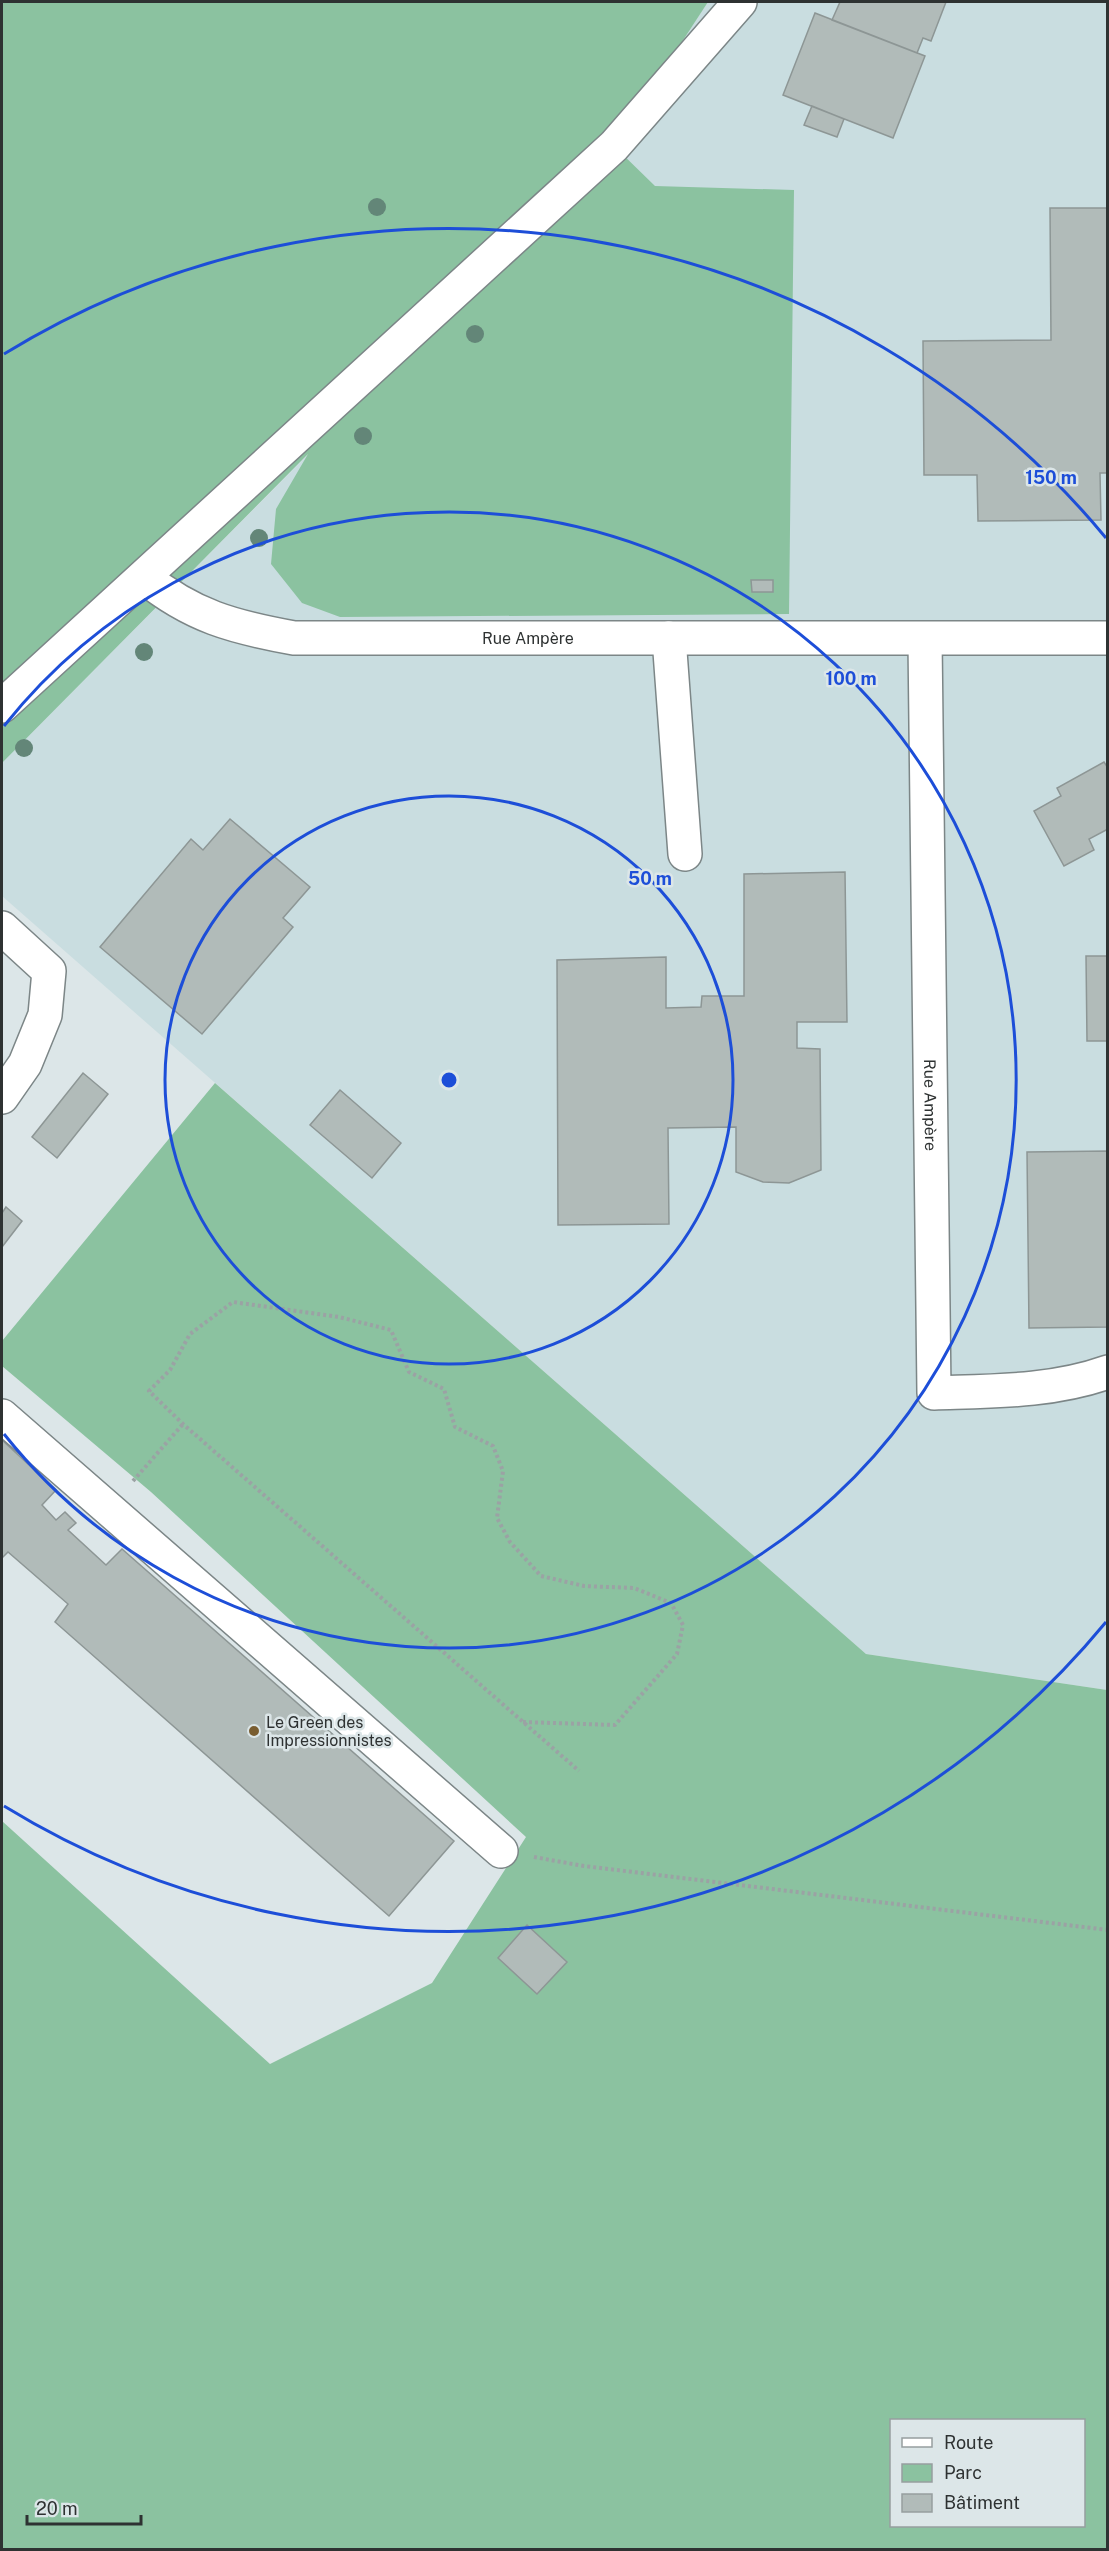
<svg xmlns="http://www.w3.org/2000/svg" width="1109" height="2551" viewBox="0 0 1109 2551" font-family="'Public Sans',sans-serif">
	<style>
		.built { fill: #c9dde0 }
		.green { fill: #8bc2a0; fill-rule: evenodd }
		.building { fill: #b1bbb9; stroke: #8d9695; stroke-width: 1.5 }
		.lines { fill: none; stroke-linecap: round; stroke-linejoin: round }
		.minor-casing { stroke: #7c8687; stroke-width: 36 }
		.path { stroke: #9ba2a4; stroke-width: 4; stroke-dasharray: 3 3; stroke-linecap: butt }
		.minor { stroke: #fff; stroke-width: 33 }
		.tree { fill: #638678 }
		.ring { fill: none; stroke: #1d4ed8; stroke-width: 3 }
		.poi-dot { fill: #795d30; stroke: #dce6e8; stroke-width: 2 }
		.labels { text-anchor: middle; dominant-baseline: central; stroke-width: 5; stroke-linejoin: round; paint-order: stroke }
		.street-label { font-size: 16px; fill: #2e3232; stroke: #dce6e8 }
		.poi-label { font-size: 16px; fill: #2e3232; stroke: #dce6e8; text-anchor: start }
		.centre { fill: #1d4ed8; stroke: #dce6e8; stroke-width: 3 }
		.ring-label { font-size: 18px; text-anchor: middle; font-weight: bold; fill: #1d4ed8; stroke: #dce6e8; stroke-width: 5; stroke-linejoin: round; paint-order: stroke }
	</style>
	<rect width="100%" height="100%" fill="#dce6e8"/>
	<path class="built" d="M708 2H1107V1690L866 1654 2 896V763L614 146Z"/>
	<path class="green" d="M2 2H708L614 146 655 186 794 190 789 614 340 617 302 603 271 564 276 509 308 454 2 763Z
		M215 1083 866 1654 1107 1690V2549H2V1821L270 2064 432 1983 526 1837 151 1492 2 1366V1341ZM892 2420H1084V2526H892Z"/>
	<path class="building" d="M840 2H946L931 41 923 38 917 53 832 20Z
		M815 13 925 56 893 138 783 95Z
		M812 106 844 119 837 137 804 125Z
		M1050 208H1108V473H1100L1101 520 978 521 977 475H924L923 341 1051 340Z
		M751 580H773V592H752Z
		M1104 762 1108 768V829L1089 839 1094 850 1064 866 1034 811 1061 796 1057 788Z
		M230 819 310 887 283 918 293 927 202 1034 100 947 191 839 203 850Z
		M845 872 847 1022H797V1048L820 1049 821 1170 789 1183 763 1182 736 1172V1127L668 1128 669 1224 558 1225 557 960 666 957V1008L701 1007 702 996H744V874Z
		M1086 956H1108V1041H1087Z
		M83 1073 108 1094 57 1158 32 1137Z
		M340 1090 401 1143 372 1178 310 1125Z
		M1108 1151V1327L1029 1328 1027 1152Z
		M6 1207 22 1221 2 1247V1213Z
		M2 1440 56 1490 42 1505 56 1520 65 1512 76 1523 68 1530 106 1565 122 1549 454 1841 389 1916 55 1622 68 1604 8 1552 2 1558Z
		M527 1925 567 1962 537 1994 498 1958Z"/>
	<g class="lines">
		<defs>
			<g id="minor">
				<path id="s1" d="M144 577C192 616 233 627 294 638H1108"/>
				<path d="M669 638 685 854"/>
				<path id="s2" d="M925 640 934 1393C992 1391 1052 1392 1108 1372"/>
				<path d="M2 706 614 146 740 2"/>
				<path d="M2 928 49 971 45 1015 25 1064 2 1097"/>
				<path d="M2 1416 501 1851"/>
			</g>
		</defs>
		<use href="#minor" class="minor-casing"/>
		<path class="path" d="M133 1481 183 1424
			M523 1722 615 1725 677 1654 683 1625 671 1603 634 1588 584 1586 541 1576 510 1542 497 1518 503 1471 493 1446 455 1427 444 1389 409 1372 391 1330 339 1317 233 1302 190 1334 170 1370 149 1391 183 1424 579 1771
			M534 1857 584 1866 1108 1930"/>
		<use href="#minor" class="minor"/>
	</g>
	<g class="tree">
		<circle cx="377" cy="207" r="9"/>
		<circle cx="475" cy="334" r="9"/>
		<circle cx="363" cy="436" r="9"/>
		<circle cx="259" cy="538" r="9"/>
		<circle cx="144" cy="652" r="9"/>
		<circle cx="24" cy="748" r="9"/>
	</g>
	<g class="ring">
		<circle cx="449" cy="1080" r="284"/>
		<path d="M4 726A568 568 0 1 1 4 1434"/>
		<path d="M1106 1622A852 852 0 0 1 4 1806M4 354A852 852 0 0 1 1106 538"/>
	</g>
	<circle class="poi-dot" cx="254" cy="1731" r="6"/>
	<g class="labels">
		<g class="street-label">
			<text stroke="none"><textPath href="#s1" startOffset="398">Rue Ampère</textPath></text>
			<text stroke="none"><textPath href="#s2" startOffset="465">Rue Ampère</textPath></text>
		</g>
		<g class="poi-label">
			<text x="266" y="1722">Le Green des<tspan x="266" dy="18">Impressionnistes</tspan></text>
		</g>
	</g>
	<circle cx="449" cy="1080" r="9" class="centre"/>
	<g class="ring-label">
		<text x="1051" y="484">150 m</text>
		<text x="851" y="685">100 m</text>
		<text x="650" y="885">50 m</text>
	</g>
	<rect width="1109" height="2551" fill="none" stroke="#2e3232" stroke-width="6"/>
	<rect x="890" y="2419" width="195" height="108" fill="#dce6e8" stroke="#969e9f" stroke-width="1.5"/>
	<rect x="902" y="2438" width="30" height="9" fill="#ffffff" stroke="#969e9f" stroke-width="1.5"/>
	<text x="944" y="2449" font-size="18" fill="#2e3232">Route</text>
	<rect x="902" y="2464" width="30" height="18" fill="#8bc2a0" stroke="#969e9f" stroke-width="1.5"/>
	<text x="944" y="2479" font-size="18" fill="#2e3232">Parc</text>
	<rect x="902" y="2494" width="30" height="18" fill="#b1bbb9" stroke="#969e9f" stroke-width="1.5"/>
	<text x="944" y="2509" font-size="18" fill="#2e3232">Bâtiment</text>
	<path d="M27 2515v9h114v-9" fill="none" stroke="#2e3232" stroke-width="3"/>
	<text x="36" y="2515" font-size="18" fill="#2e3232" stroke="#dce6e8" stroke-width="4.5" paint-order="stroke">20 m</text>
</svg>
